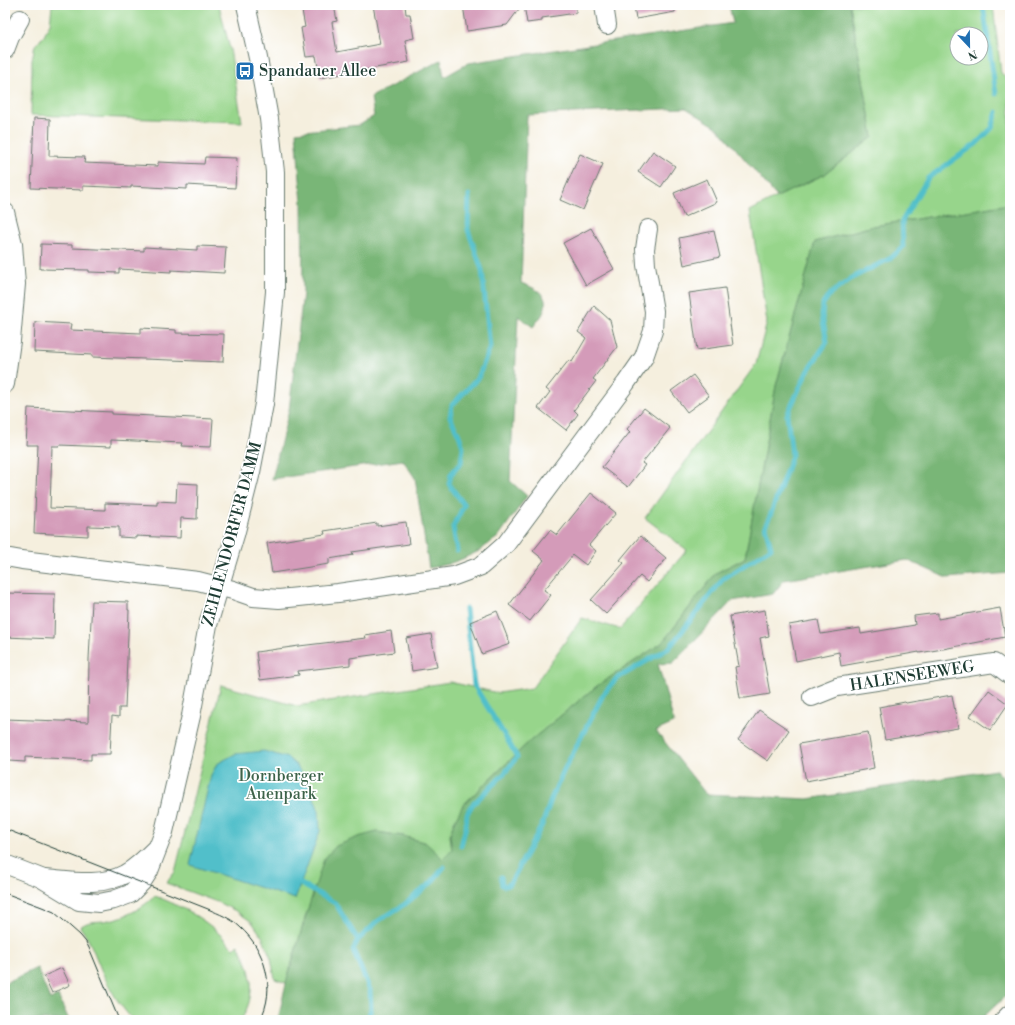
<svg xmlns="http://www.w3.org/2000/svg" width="1015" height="1025" viewBox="0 0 1015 1025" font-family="'Libre Bodoni',serif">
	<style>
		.green { fill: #97d58b; stroke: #5b8960; fill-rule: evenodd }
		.forest { fill: #79b677; stroke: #4c7a56 }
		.water { fill: #51bfca; stroke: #387e7f }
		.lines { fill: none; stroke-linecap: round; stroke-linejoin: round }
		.stream { stroke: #51bfca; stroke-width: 5 }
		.building { fill: #d49bb9 }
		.minor-casing { stroke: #6a7b70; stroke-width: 20 }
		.minor { stroke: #fff; stroke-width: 18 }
		.tram { stroke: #1f3d34; stroke-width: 1 }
		.labels { text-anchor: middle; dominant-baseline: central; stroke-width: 3.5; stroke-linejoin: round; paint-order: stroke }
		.poi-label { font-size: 16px; fill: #1f3d34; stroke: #fff; text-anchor: start }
		.street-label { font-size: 16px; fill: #1f3d34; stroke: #fff }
		.park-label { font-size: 16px; fill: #3d634a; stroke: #fff }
	</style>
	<rect width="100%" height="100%" fill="#fff"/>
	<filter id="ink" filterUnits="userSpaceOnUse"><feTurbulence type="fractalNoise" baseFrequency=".025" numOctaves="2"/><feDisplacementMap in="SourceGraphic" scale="8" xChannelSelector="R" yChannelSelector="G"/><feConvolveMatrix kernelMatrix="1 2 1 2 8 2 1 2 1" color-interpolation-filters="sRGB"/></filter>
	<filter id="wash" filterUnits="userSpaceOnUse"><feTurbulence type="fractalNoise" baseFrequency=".012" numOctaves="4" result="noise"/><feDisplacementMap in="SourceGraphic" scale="16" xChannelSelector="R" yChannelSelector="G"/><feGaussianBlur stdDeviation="0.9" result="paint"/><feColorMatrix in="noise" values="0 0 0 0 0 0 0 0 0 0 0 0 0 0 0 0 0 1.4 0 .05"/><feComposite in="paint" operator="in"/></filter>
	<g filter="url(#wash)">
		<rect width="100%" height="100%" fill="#f5efde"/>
		<path class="green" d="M52 5H219L230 49 242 122 31 115 32 60 35 45 44 36 50 24Z
			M850 5H993L1001 73 1010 80V204L873 226 815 242 776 386 745 558 716 573 662 643 597 686 530 741 463 805 454 822 450 835 452 849 443 860 426 843 403 836 377 832 306 915 286 983 275 979 271 958 263 938 252 922 236 911 217 902 166 883 175 872 221 685 297 706 450 682 498 693 532 688 582 618 620 629 687 550 645 518 756 364 767 322 750 211 777 197 825 174 873 137ZM957 34H981V58H957Z
			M155 896C176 904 196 914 213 928 220 934 227 942 233 948L238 945C253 970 257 994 241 1020H133C122 1008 114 996 107 982 97 964 93 943 80 927 90 919 97 923 109 920 127 917 142 908 155 896Z"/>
		<path class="forest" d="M729 5H850L873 137 825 174 777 197 718 128 686 108 527 115 521 283C534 288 550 293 544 311 542 317 536 322 533 327L518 316 510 481 527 496 498 537 479 551 462 559 448 564 429 568 415 478 403 460 272 479 289 410 303 293 302 203 296 132 360 125 374 116 371 97 441 60 444 77 469 63 733 23Z
			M1010 204V573L947 578 907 560 784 580 773 594 732 601 673 663 658 664 674 723 656 731 706 794 808 799 996 770 1010 786V992L980 1020H278L286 983 306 915 324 859 336 846 358 837 377 832 403 836 426 843 443 859 452 849 450 835 454 822 463 805 530 741 597 686 662 643 716 573 745 558 776 386 815 242 873 226Z
			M37 968 50 999 58 996 69 1020H5V983Z"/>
		<path class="water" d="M264 751 288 758 296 765 309 785 319 811 320 831 295 899 190 865 211 775 217 764 235 754Z"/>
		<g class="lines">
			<path class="stream" d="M983 5 996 94
				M457 551 453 527 464 505 449 484 451 474 461 463 463 447 459 435 450 417 452 405 478 378 490 347 482 270 468 230 469 195
				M461 846 466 826 467 814 472 805 504 774 517 757 508 741 474 685 466 609
				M501 877 502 885 504 886 508 885 512 880 542 825 552 797 564 770 603 695 616 679 669 648 723 579 771 548 765 526 770 516 792 455 787 415 807 372 827 342 822 316 823 304 829 295 852 278 891 258 903 247 902 221 928 178 976 144 992 128 997 112
				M301 884 335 903 358 940
				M368 1020 371 1008 370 990 353 950 358 940 378 921 405 904 431 883 444 867"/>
		</g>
		<g id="blocks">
			<path class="building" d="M301 5H334L337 21 332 22 337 52 380 44 373 5H405L406 14H410L414 38 405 40 409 62 320 78 316 56 306 57 301 28 305 27Z
				M463 5H522L507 25 467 31Z
				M524 5H576V13L542 18V21L527 23Z
				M634 5H675V12L636 19Z
				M34 118 50 119 49 156 85 157 84 163 158 166V162L204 164 205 157 237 158 235 188 187 185V189L131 186V188L83 186V190L31 188Z
				M653 151 675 166 661 187 638 172Z
				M580 154 603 164 583 210 560 200Z
				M707 179 717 202 684 217 674 193Z
				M591 228 614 269 586 285 563 243Z
				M714 231 720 257 684 265 679 238Z
				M41 244 72 245V248L144 251V247L197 250V246L226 247 224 273 171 270V272L119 269V273L89 272V270L40 269Z
				M725 288 733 345 697 350 689 293Z
				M594 306 610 320 617 347 593 379 596 381 574 410 578 414 566 430 538 408 550 392 546 389 569 360 572 362 586 338 578 332Z
				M35 322 71 324 70 330 141 333V328L176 330V333L224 334 223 362 92 357V355L34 352Z
				M693 375 709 396 687 412 671 391Z
				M28 408 112 412V414L213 419 211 447 182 446 183 443 111 440V447L59 445V446H52L50 508 105 510V503L157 505V501L176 502 177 483 198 484 197 519 181 518 180 538 136 536V538L119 537V527L88 526V536L34 533 38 445H26Z
				M644 408 670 428 642 463 645 465 628 487 602 467 630 432 627 429Z
				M591 493 616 513 589 545 596 551 586 565 573 555 544 590 551 595 530 621 509 605 544 560 533 551 550 530 557 535Z
				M406 522 409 544 352 552 353 555 329 559V564L272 573 267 543 325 534 324 531 377 523V526Z
				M640 536 666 558 647 582 640 576 606 614 591 600 624 563 620 560Z
				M5 593 55 594 54 639 5 637Z
				M92 601 128 602V610H129L125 708H119V717L112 716 110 754H91V760L25 757V762L9 761V757H5V719L88 722 89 659Z
				M1000 608 1005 637 943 649 919 653V652L841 666 839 652 796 661 789 625 818 620 821 634 860 628 861 634 915 625 914 616 938 613V619Z
				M765 610 769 636 760 638 770 694 746 698H740L735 667 739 666 730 616Z
				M497 611 510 644 482 654 470 622Z
				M391 631 394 652 350 658V665L298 671 299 675 260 680 256 652 299 646 366 638 365 635Z
				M431 634 437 667 412 671 406 638Z
				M989 690 1008 704 990 730 970 716Z
				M952 695 958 728 885 740 879 707 905 702 906 703Z
				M759 710 789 730 768 761 738 740Z
				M868 732 874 768 806 781 799 744Z
				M62 968 70 985 52 993 44 976Z"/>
		</g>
	</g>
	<g filter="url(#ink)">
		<use href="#blocks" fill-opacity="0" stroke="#6a7b70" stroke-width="1"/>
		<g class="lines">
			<defs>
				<path id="minor" d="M604 5 607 25
					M5 50 10 37 20 19
					M5 212 13 244 16 284 11 341 5 384
					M5 557 22 560 198 581 233 590 253 597 279 599 338 593 454 576 481 566 506 544 626 383 644 357 653 331 654 311 646 265 645 249 648 229
					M812 697 837 687 994 663 1010 675
					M5 864 41 878 79 901 99 903 114 900 130 894 142 882 149 871 164 832 191 716 208 625 235 535 251 472 264 404 275 292V172L269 119 258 58 246 5
					M45 879C70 881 101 887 125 874 137 867 146 858 156 848
					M1004 1020 1010 1014"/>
			</defs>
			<use href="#minor" class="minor-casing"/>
			<use href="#minor" class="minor"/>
			<path class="tram" d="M5 829 208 909C219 914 231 918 240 927 265 949 277 989 260 1020
				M5 893 42 907 54 912 80 935 86 942 90 950 119 1020"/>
		</g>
	</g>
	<defs>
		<symbol id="bus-square" viewBox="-11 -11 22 22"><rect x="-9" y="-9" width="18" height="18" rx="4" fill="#1f6fb2" stroke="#fff"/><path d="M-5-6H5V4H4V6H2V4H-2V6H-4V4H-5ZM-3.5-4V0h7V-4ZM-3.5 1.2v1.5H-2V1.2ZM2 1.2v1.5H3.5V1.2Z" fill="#fff"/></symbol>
	</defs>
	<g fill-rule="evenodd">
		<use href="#bus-square" x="234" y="60" width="22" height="22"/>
	</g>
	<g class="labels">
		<g class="poi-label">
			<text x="259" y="71">Spandauer Allee</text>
		</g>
		<g class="street-label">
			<text transform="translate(232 534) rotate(-75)">ZEHLENDORFER DAMM</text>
			<text transform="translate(912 676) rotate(-9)">HALENSEEWEG</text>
		</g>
		<g class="park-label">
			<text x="281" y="776">Dornberger<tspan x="281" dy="18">Auenpark</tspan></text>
		</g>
	</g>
	<rect width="1015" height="1025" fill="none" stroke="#fff" stroke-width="20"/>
	<g transform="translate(969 46) rotate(158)"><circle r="19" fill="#ffffff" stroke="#a5b1ae"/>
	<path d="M0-3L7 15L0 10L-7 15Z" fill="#1f6fb2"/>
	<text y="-6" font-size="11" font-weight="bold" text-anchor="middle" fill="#1f3d34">N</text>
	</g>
</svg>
